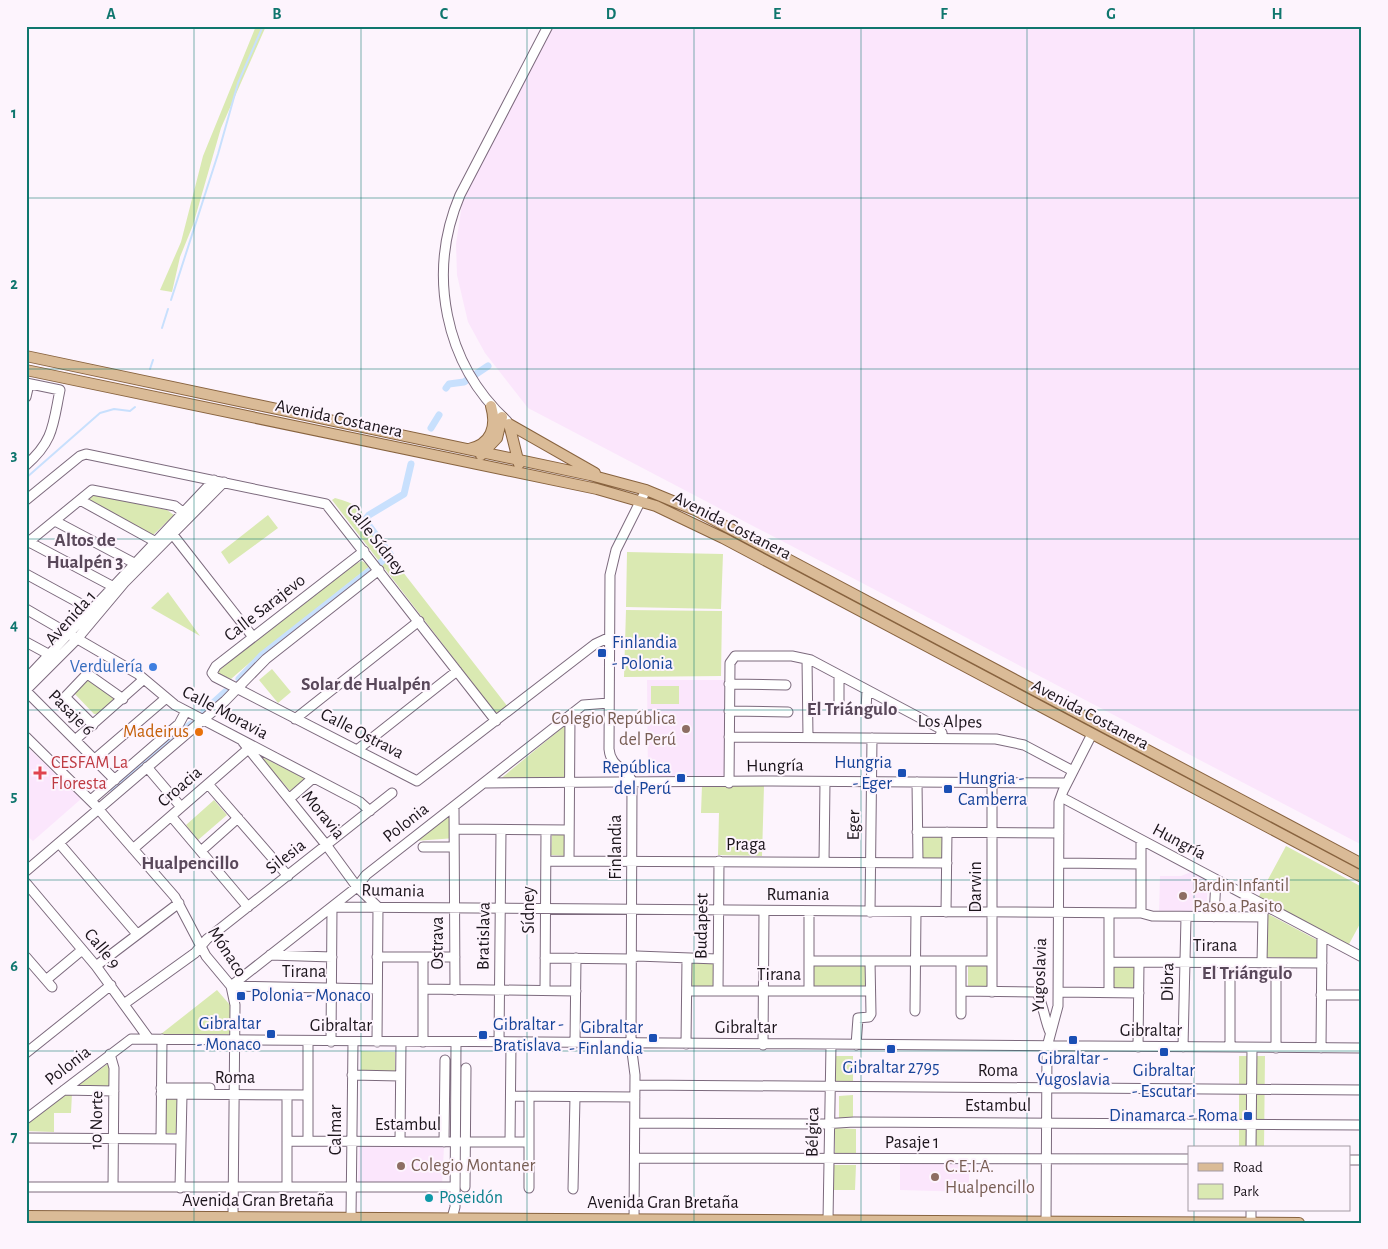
<svg xmlns="http://www.w3.org/2000/svg" width="1388" height="1249" viewBox="0 0 1388 1249" font-family="'Alegreya Sans',sans-serif">
	<style>
		.built { fill: #fbe6fc }
		.green { fill: #dae9b2 }
		.lines { fill: none; stroke-linecap: round; stroke-linejoin: round }
		.stream { stroke: #c8e0fd; stroke-width: 2 }
		.canal { stroke: #c8e0fd; stroke-width: 7 }
		.minor-casing { stroke: #7c6a7d; stroke-width: 11 }
		.major-casing { stroke: #88633f; stroke-width: 12 }
		.minor { stroke: #fff; stroke-width: 9 }
		.major { stroke: #dabb97; stroke-width: 10 }
		.grid { fill: none; stroke: #0f766e; stroke-width: 1; stroke-opacity: 0.55 }
		.transit-dot { fill: #1a4fb4; stroke: #fdf4fd; stroke-width: 2 }
		.shop-dot { fill: #3f7fe0; stroke: #fdf4fd; stroke-width: 2 }
		.education-dot { fill: #8d6e63; stroke: #fdf4fd; stroke-width: 2 }
		.food-dot { fill: #e8710a; stroke: #fdf4fd; stroke-width: 2 }
		.health-dot { fill: #e0444e; stroke: #fdf4fd; stroke-width: 2 }
		.culture-dot { fill: #0f9aa8; stroke: #fdf4fd; stroke-width: 2 }
		.labels { text-anchor: middle; dominant-baseline: central; stroke-width: 4; stroke-linejoin: round; paint-order: stroke }
		.street-label { font-size: 18px; fill: #1b141b; stroke: #fdf4fd }
		.transit-label { font-size: 18px; fill: #164399; stroke: #fdf4fd; text-anchor: end }
		.shop-label { font-size: 18px; fill: #366cbe; stroke: #fdf4fd; text-anchor: end }
		.education-label { font-size: 18px; fill: #785e54; stroke: #fdf4fd; text-anchor: start }
		.food-label { font-size: 18px; fill: #c56008; stroke: #fdf4fd; text-anchor: end }
		.health-label { font-size: 18px; fill: #be3a42; stroke: #fdf4fd; text-anchor: start }
		.culture-label { font-size: 18px; fill: #0d838f; stroke: #fdf4fd; text-anchor: start }
		.neighbourhood-label { font-size: 19px; font-weight: bold; fill: #59485a; stroke: #fdf4fd }
		.neatline { fill: none; stroke: #0f766e; stroke-width: 2 }
		.grid-label { font-size: 16px; text-anchor: middle; font-weight: bold; fill: #0f766e }
	</style>
	<rect width="100%" height="100%" fill="#fdf4fd"/>
	<path class="built" d="M552 26H1362V845L528 408 485 353 468 322 457 275 456 244 462 204 472 175Z
		M647 680H724V778L648 777Z
		M26 746 81 799 33 841 26 835Z
		M1191 872 1208 880 1206 913 1159 912 1160 876H1181Z
		M359 1145 444 1146 442 1186H358Z
		M900 1162 969 1165V1192L900 1190Z"/>
	<path class="green" d="M256 26H266L221 128 193 225 180 257 172 292 160 290 181 242 203 156Z
		M94 493 167 510 174 515 151 537 87 501Z
		M335 498C348 502 364 505 364 522L508 707 499 713 495 712 332 500Z
		M268 515 278 528 229 564 221 552Z
		M627 552 723 554 721 609 626 607Z
		M362 561 370 566 261 653 231 679 219 674 218 671 355 564Z
		M168 592 200 636 151 608Z
		M626 610 722 611 721 676 624 677Z
		M272 669 291 692 278 703 259 680Z
		M85 678 119 697 99 714H94L73 692Z
		M651 686H679V704H651Z
		M568 723 567 780H499Z
		M258 755 308 780 292 793Z
		M702 785 764 786 762 856 718 855 719 813H701Z
		M214 800 227 815 198 840 186 825Z
		M456 808V838L414 841Z
		M566 832V856L551 855 552 833Z
		M921 837H947L946 860H920Z
		M1286 846 1362 887V920L1348 946 1258 898Z
		M1268 914 1319 941 1318 959 1266 957Z
		M692 962 714 963V988L691 987Z
		M812 963 868 964 867 990 812 989Z
		M968 965H990V986H968Z
		M1111 967H1137V990H1111Z
		M217 990 230 1005V1034H161Z
		M361 1051 395 1052V1073L361 1072Z
		M832 1056H853V1082H832Z
		M1239 1056H1265L1264 1148H1239Z
		M109 1063 111 1088 73 1089Z
		M66 1093H72L71 1113H54V1132L26 1131V1124Z
		M853 1095V1118H839V1096Z
		M164 1099H179L178 1133H164Z
		M835 1128 856 1129V1156H835Z
		M834 1165H856L855 1190H834Z"/>
	<g class="lines">
		<path class="stream" d="M171 300 218 154 238 83 263 26
			M162 328 168 309
			M150 369 153 360
			M26 478 100 413 114 409 130 411 135 407"/>
		<path class="canal" d="M446 388 449 384 464 382 488 366
			M431 428 439 415
			M380 563 390 554 365 520 369 515 404 494 411 464
			M239 679 262 655 369 571
			M204 711 225 692
			M114 790 191 724"/>
		<defs>
			<path id="minor" d="M26 383 60 390C53 424 54 441 26 465
				M26 397 29 384
				M507 421C444 363 427 273 460 195L548 26
				M26 500 80 456 86 454 326 504 496 721
				M80 500 156 542
				M55 521 134 563
				M170 531 253 637
				M29 542 112 586
				M26 544 92 490 175 506 184 513
				M364 551 216 666 212 673 215 677 417 781 595 644 610 637
				M26 574 92 610
				M26 609 138 674 175 705 360 802 370 811
				M26 642 50 655
				M807 659 808 737
				M839 675V705
				M26 679 214 480
				M729 684 786 685
				M26 690 77 639 124 583 224 482
				M26 691 115 780
				M866 710 867 690
				M729 711 788 712
				M295 719 419 621
				M93 725 65 697 85 676 89 675 123 699
				M26 737 94 804 175 897 206 956 231 986 235 1005 233 1217
				M729 737 996 739 1024 745 1073 771
				M75 740 144 679
				M243 742 327 846 357 887 378 907 377 1042
				M357 750 457 671
				M95 759 165 699
				M147 767 181 807
				M917 782 918 862
				M484 783 772 781 1066 783
				M729 783 730 663 735 656H792L811 660 939 728 942 733 938 738
				M208 784 288 876
				M1061 797 1362 957
				M289 799 313 778
				M91 800 179 724 186 711
				M454 807 455 990
				M171 816 248 907
				M455 829 569 830
				M917 832 1059 833
				M59 843 137 934
				M423 847H454
				M133 849 247 750
				M201 851 238 818
				M546 861 947 863
				M569 861 570 716
				M824 862 825 782
				M1059 863 1141 864
				M26 871 225 701 266 659 379 570
				M26 883 96 966 149 1039
				M809 911V991
				M870 912 872 738
				M946 912 947 832
				M1141 913V840
				M1214 917 1216 880
				M270 955 332 957
				M26 957 52 987
				M377 957H455
				M545 958 631 959 637 956 717 959
				M809 961H992
				M961 961V1014
				M1109 962 1322 963
				M1230 963V1047
				M1262 963 1263 913
				M96 966 179 903
				M46 980 82 950
				M231 986 357 887 366 875 583 705 609 703
				M231 986 377 989
				M423 989 576 991
				M545 990 546 830
				M687 991H870
				M718 991 719 861
				M961 991 1036 992C1042 998 1045 1022 1050 1032
				M992 992V783
				M1058 992 1139 993
				M1109 992V913
				M1321 995H1362
				M124 1004 195 953 207 939 392 793
				M915 1011 916 912
				M331 1042 332 907 1141 913 1152 916 1263 917
				M423 1042V957
				M499 1043 501 830
				M575 1043 576 958
				M686 1044 687 959
				M763 1045 764 911
				M856 1045 858 1018 869 1017 871 1014 870 961
				M1138 1047 1139 963
				M1183 1047 1186 917
				M1276 1048V963
				M1321 1048 1322 936
				M26 1053 111 985
				M110 1054 114 1068 113 1187
				M352 1075 400 1076
				M635 1085 1362 1090
				M161 1088H210
				M64 1090 114 1091
				M161 1094 308 1095
				M511 1096 635 1097
				M26 1119 131 1039 1362 1048
				M635 1123 822 1124 854 1122 1362 1125
				M26 1138 181 1139
				M161 1139 162 1039
				M287 1141 529 1142
				M308 1141V1042
				M400 1141 401 1042
				M444 1142 445 1060
				M510 1142 511 1043
				M1251 1148 1252 1048
				M635 1158 1189 1159
				M1349 1160H1362
				M287 1186V1095
				M26 1187H455
				M465 1187 466 1068
				M180 1188 182 1095
				M529 1188V1096
				M573 1189 575 1097
				M351 1217 353 1042
				M452 1218 455 1207 456 1043
				M828 1220 831 1045
				M634 1223 635 1075 631 1044 632 783C629 767 611 770 609 749L610 575 616 550 646 490
				M1046 1223 1047 1047 1058 1006 1059 802 1063 791 1092 734
				M1251 1223V1210"/>
			<path id="major" d="M26 356 590 475 646 490 697 511 1362 864
				M26 370 597 489 656 506 723 538 1362 877
				M509 424 595 473
				M509 424 519 464
				M469 449C491 444 497 427 491 406
				M481 455 497 438 502 417
				M26 1216 1299 1223"/>
		</defs>
		<use href="#minor" class="minor-casing"/>
		<use href="#major" class="major-casing"/>
		<use href="#minor" class="minor"/>
		<use href="#major" class="major"/>
	</g>
	<path class="grid" d="M194 26V1223M361 26V1223M527 26V1223M694 26V1223M861 26V1223M1027 26V1223M1194 26V1148M26 198H1362M26 369H1362M26 539H1362M26 710H1362M26 880H1362M26 1051H1362M1194 1210V1223"/>
	<g class="transit-dot">
		<rect x="597" y="648" width="10" height="10" rx="2.5"/>
		<rect x="897" y="768" width="10" height="10" rx="2.5"/>
		<rect x="676" y="773" width="10" height="10" rx="2.5"/>
		<rect x="943" y="784" width="10" height="10" rx="2.5"/>
		<rect x="236" y="991" width="10" height="10" rx="2.5"/>
		<rect x="266" y="1029" width="10" height="10" rx="2.5"/>
		<rect x="478" y="1030" width="10" height="10" rx="2.5"/>
		<rect x="648" y="1033" width="10" height="10" rx="2.5"/>
		<rect x="1068" y="1035" width="10" height="10" rx="2.5"/>
		<rect x="886" y="1044" width="10" height="10" rx="2.5"/>
		<rect x="1159" y="1047" width="10" height="10" rx="2.5"/>
		<rect x="1243" y="1111" width="10" height="10" rx="2.5"/>
	</g>
	<circle class="shop-dot" cx="153" cy="667" r="5"/>
	<g class="education-dot">
		<circle cx="686" cy="729" r="5"/>
		<circle cx="1183" cy="896" r="5"/>
		<circle cx="401" cy="1166" r="5"/>
		<circle cx="935" cy="1177" r="5"/>
	</g>
	<circle class="food-dot" cx="199" cy="732" r="5"/>
	<path class="health-dot" d="M37.5 765.5h5v5h5v5h-5v5h-5v-5h-5v-5h5z"/>
	<circle class="culture-dot" cx="429" cy="1198" r="5"/>
	<g class="labels">
		<g class="street-label">
			<text transform="translate(339 419) rotate(12)">Avenida Costanera</text>
			<text transform="translate(732 526) rotate(27)">Avenida Costanera</text>
			<text transform="translate(376 540) rotate(52)">Calle Sídney</text>
			<text transform="translate(265 608) rotate(-38)">Calle Sarajevo</text>
			<text transform="translate(71 618) rotate(-48)">Avenida 1</text>
			<text transform="translate(71 713) rotate(45)">Pasaje 6</text>
			<text transform="translate(225 713) rotate(28)">Calle Moravia</text>
			<text transform="translate(1090 715) rotate(28)">Avenida Costanera</text>
			<text transform="translate(950 722) rotate(1)">Los Alpes</text>
			<text transform="translate(362 734) rotate(27)">Calle Ostrava</text>
			<text transform="translate(775 766) rotate(-1)">Hungría</text>
			<text transform="translate(180 787) rotate(-41)">Croacia</text>
			<text transform="translate(323 815) rotate(51)">Moravia</text>
			<text transform="translate(406 823) rotate(-38)">Polonia</text>
			<text transform="translate(854 825) rotate(-89)">Eger</text>
			<text transform="translate(1179 842) rotate(28)">Hungría</text>
			<text x="746" y="845">Praga</text>
			<text transform="translate(616 847) rotate(-90)">Finlandia</text>
			<text transform="translate(286 857) rotate(-38)">Silesia</text>
			<text transform="translate(976 887) rotate(-90)">Darwin</text>
			<text transform="translate(393 891) rotate(1)">Rumania</text>
			<text x="798" y="895">Rumania</text>
			<text transform="translate(529 910) rotate(-90)">Sídney</text>
			<text transform="translate(702 926) rotate(-89)">Budapest</text>
			<text transform="translate(484 936) rotate(-89)">Bratislava</text>
			<text transform="translate(438 943) rotate(-90)">Ostrava</text>
			<text x="1215" y="946">Tirana</text>
			<text transform="translate(102 949) rotate(51)">Calle 9</text>
			<text transform="translate(227 952) rotate(57)">Mónaco</text>
			<text x="304" y="972">Tirana</text>
			<text x="779" y="975">Tirana</text>
			<text transform="translate(1040 975) rotate(-88)">Yugoslavia</text>
			<text transform="translate(1168 982) rotate(-89)">Dibra</text>
			<text x="341" y="1026">Gibraltar</text>
			<text x="746" y="1028">Gibraltar</text>
			<text x="1151" y="1031">Gibraltar</text>
			<text transform="translate(68 1066) rotate(-38)">Polonia</text>
			<text x="998" y="1071">Roma</text>
			<text x="235" y="1078">Roma</text>
			<text x="998" y="1106">Estambul</text>
			<text transform="translate(97 1120) rotate(-89)">10 Norte</text>
			<text x="408" y="1125">Estambul</text>
			<text transform="translate(336 1130) rotate(-90)">Calmar</text>
			<text transform="translate(813 1132) rotate(-89)">Bélgica</text>
			<text x="912" y="1143">Pasaje 1</text>
			<text x="258" y="1201">Avenida Gran Bretaña</text>
			<text x="663" y="1203">Avenida Gran Bretaña</text>
		</g>
		<g class="transit-label">
			<text x="612" y="643" text-anchor="start">Finlandia<tspan x="612" dy="21">- Polonia</tspan></text>
			<text x="892" y="763">Hungria<tspan x="892" dy="21">- Eger</tspan></text>
			<text x="671" y="768">República<tspan x="671" dy="21">del Perú</tspan></text>
			<text x="958" y="779" text-anchor="start">Hungria -<tspan x="958" dy="21">Camberra</tspan></text>
			<text x="251" y="996" text-anchor="start">Polonia - Monaco</text>
			<text x="261" y="1024">Gibraltar<tspan x="261" dy="21">- Monaco</tspan></text>
			<text x="493" y="1025" text-anchor="start">Gibraltar -<tspan x="493" dy="21">Bratislava</tspan></text>
			<text x="643" y="1028">Gibraltar<tspan x="643" dy="21">- Finlandia</tspan></text>
			<text x="1073" y="1059" text-anchor="middle">Gibraltar -<tspan x="1073" dy="21">Yugoslavia</tspan></text>
			<text x="891" y="1068" text-anchor="middle">Gibraltar 2795</text>
			<text x="1164" y="1071" text-anchor="middle">Gibraltar<tspan x="1164" dy="21">- Escutari</tspan></text>
			<text x="1238" y="1116">Dinamarca - Roma</text>
		</g>
		<g class="shop-label">
			<text x="143" y="667">Verdulería</text>
		</g>
		<g class="education-label">
			<text x="676" y="719" text-anchor="end">Colegio República<tspan x="676" dy="21">del Perú</tspan></text>
			<text x="1193" y="886">Jardin Infantil<tspan x="1193" dy="21">Paso a Pasito</tspan></text>
			<text x="411" y="1166">Colegio Montaner</text>
			<text x="945" y="1167">C.E.I.A.<tspan x="945" dy="21">Hualpencillo</tspan></text>
		</g>
		<g class="food-label">
			<text x="189" y="732">Madeirus</text>
		</g>
		<g class="health-label">
			<text x="51" y="763">CESFAM La<tspan x="51" dy="21">Floresta</tspan></text>
		</g>
		<g class="culture-label">
			<text x="439" y="1198">Poseidón</text>
		</g>
		<g class="neighbourhood-label">
			<text x="85" y="540">Altos de<tspan x="85" dy="22">Hualpén 3</tspan></text>
			<text x="366" y="684">Solar de Hualpén</text>
			<text x="852" y="709">El Triángulo</text>
			<text x="190" y="863">Hualpencillo</text>
			<text x="1247" y="973">El Triángulo</text>
		</g>
	</g>
	<rect width="1388" height="1249" fill="none" stroke="#fdf4fd" stroke-width="55"/>
	<rect x="1188" y="1146" width="162" height="65" fill="#fdf4fd" stroke="#a39aa3"/>
	<rect x="1198" y="1163" width="25" height="8" fill="#dabb97" stroke="#a39aa3"/>
	<text x="1233" y="1172" font-size="15" fill="#1b141b">Road</text>
	<rect x="1198" y="1184" width="25" height="15" fill="#dae9b2" stroke="#a39aa3"/>
	<text x="1233" y="1196" font-size="15" fill="#1b141b">Park</text>
	<rect x="28" y="28" width="1332" height="1194" class="neatline"/>
	<g class="grid-label">
		<text x="111" y="19">A</text>
		<text x="277" y="19">B</text>
		<text x="444" y="19">C</text>
		<text x="611" y="19">D</text>
		<text x="777" y="19">E</text>
		<text x="944" y="19">F</text>
		<text x="1111" y="19">G</text>
		<text x="1277" y="19">H</text>
		<text x="14" y="118">1</text>
		<text x="14" y="289">2</text>
		<text x="14" y="460">3</text>
		<text x="14" y="630">4</text>
		<text x="14" y="801">5</text>
		<text x="14" y="971">6</text>
		<text x="14" y="1142">7</text>
	</g>
</svg>
